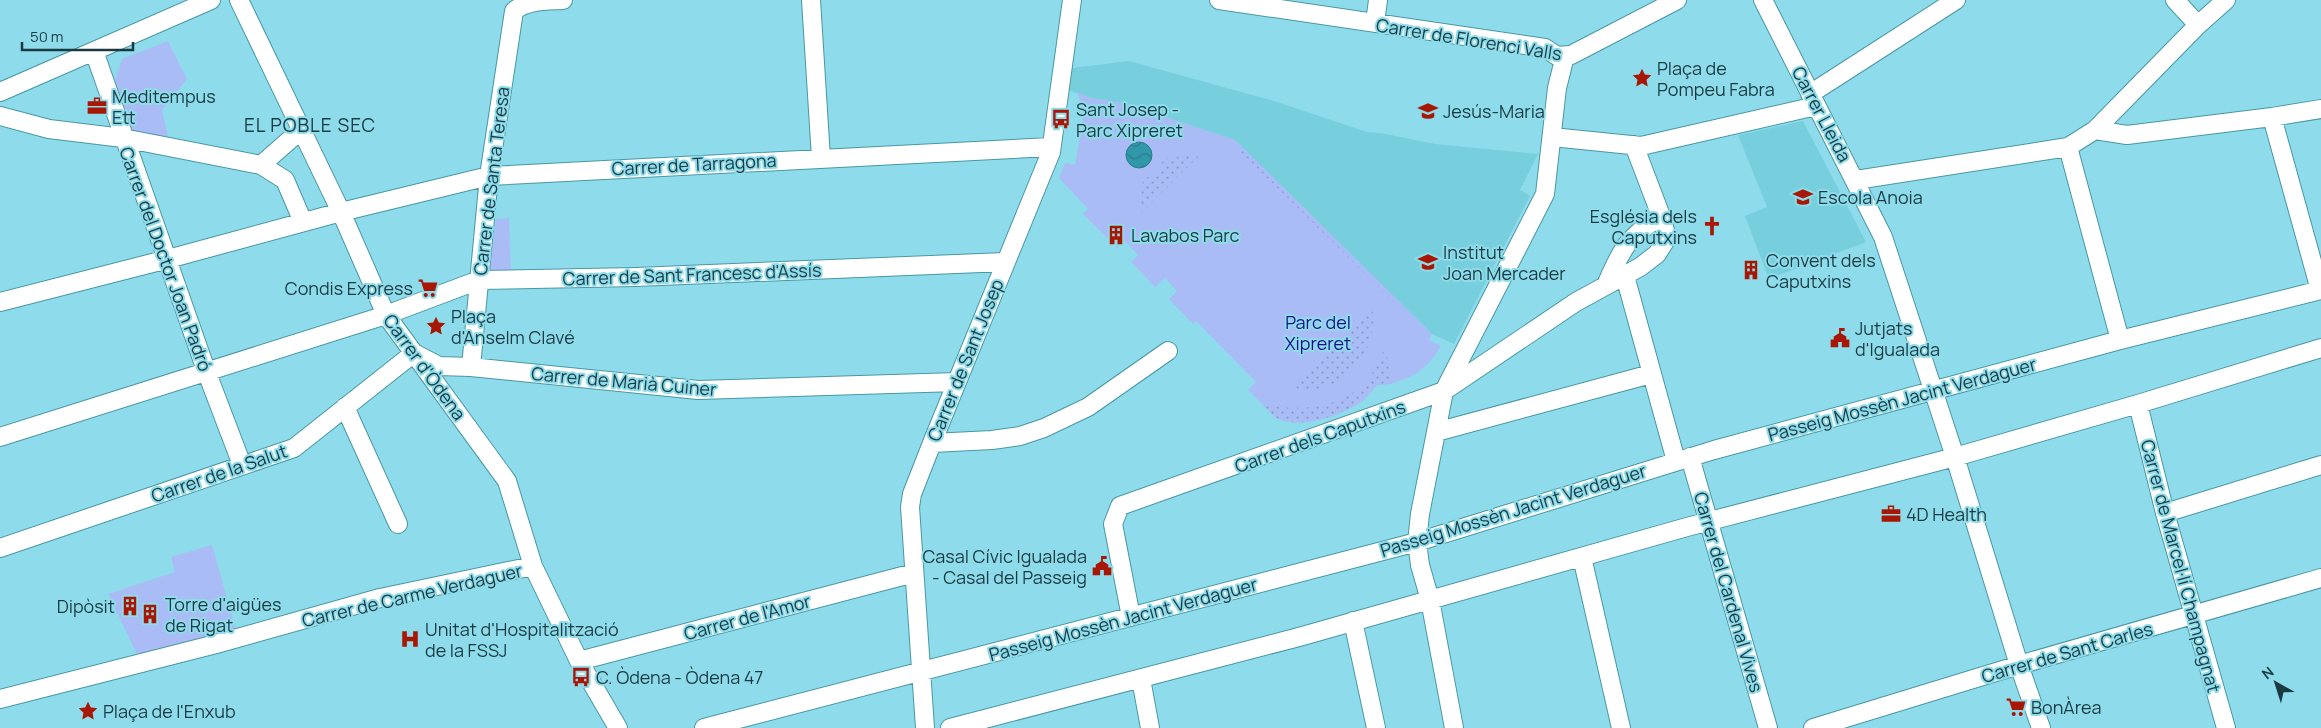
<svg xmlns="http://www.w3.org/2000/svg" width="2321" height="728" viewBox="0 0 2321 728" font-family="Manrope,sans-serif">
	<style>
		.built { fill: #77cedd }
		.green { fill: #aabcf5 }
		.garden { fill: url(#garden-dots) }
		.water { fill: url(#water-waves); stroke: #2a7c8a }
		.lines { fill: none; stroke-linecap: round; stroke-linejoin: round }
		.minor-casing { stroke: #4997a5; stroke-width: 20 }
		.minor { stroke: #fff; stroke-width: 18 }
		.labels { text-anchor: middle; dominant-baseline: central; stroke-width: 4; stroke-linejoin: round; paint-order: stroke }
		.street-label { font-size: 18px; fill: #193a40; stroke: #8edceb }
		.poi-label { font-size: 18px; fill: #193a40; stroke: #8edceb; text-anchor: start }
		.park-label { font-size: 18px; fill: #190f8d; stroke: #8edceb }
		.neighbourhood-label { font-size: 19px; letter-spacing: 1px; fill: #193a40; stroke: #8edceb }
	</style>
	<defs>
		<pattern id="garden-dots" width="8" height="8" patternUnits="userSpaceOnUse" patternTransform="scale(1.25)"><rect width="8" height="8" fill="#aabcf5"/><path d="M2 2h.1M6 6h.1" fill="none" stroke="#8a9ac8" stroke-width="1.8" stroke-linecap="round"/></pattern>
		<pattern id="water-waves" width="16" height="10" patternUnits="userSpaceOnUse" patternTransform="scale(1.25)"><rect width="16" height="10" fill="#3198a9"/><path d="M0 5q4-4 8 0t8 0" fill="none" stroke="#297d8b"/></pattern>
	</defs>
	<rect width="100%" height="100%" fill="#8edceb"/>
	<path class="built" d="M1129 61 1274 101 1367 132 1380 133 1435 144 1538 154 1520 190 1530 196 1454 344 1432 334 1235 140 1122 103 1090 98 1068 90 1072 68Z
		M1803 121 1866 242 1769 279 1745 216 1767 207 1738 135Z"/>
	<path class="green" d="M168 41 187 79 162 110 168 137 132 131 115 80 122 59Z
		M1077 92 1090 98 1122 103 1235 140 1432 334 1429 340 1441 346C1428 370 1405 384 1377 385L1364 400 1353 407 1331 417 1306 422 1277 419 1248 390 1256 382 1196 321 1193 324 1169 299 1177 291 1165 278 1155 287 1131 262 1138 255 1125 241 1117 248 1083 214 1088 209 1059 178 1065 163 1075 165 1084 113Z
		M509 218 511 274H489L496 219Z
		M212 545 236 630 138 656 108 594 175 572 171 557Z"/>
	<path class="garden" d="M1241 146 1425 327 1422 330 1238 149Z
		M1201 154 1140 214 1143 179C1155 175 1160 170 1163 159Z
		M1372 309C1379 342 1354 380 1321 388 1312 391 1303 389 1294 388Z
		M1385 347 1392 384 1377 385C1373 390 1369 395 1364 399 1347 414 1298 431 1277 418 1272 415 1267 409 1263 405 1302 411 1345 410 1371 375 1377 367 1381 356 1385 347Z"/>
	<path class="water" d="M1126 155a13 13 0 1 1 26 0a13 13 0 1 1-26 0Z"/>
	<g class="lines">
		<defs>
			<path id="minor" d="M239 0 341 212 386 315 507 481 533 566 579 661 618 728
				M811 0 821 158
				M1219 0 1545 48 1557 56 1571 55 1677 0
				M1763 0 1883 237 1955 457 2019 665 2041 728
				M2175 0 2198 25
				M514 11C527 0 546 1 563 0
				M1375 23 1378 0
				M94 51 207 373 242 465
				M0 92 211 0
				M1810 94 1956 0
				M0 116 49 129 123 138 261 165 285 180 303 222
				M2272 117 2320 290
				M2095 130 2127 135 2272 117 2321 109
				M1552 137 1641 146 1816 106
				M2068 147 2120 340
				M261 165 301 130
				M1856 180 2068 147 2095 130 2198 25 2226 0
				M1625 276 1676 461
				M1606 285C1622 248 1627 238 1661 216
				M0 302 168 259 341 212 489 176 1051 147
				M471 367 489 176 514 11
				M2138 404 2165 513 2226 728
				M345 407 398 524
				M1436 432 1651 374
				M0 437 386 315 479 280 636 277 1005 262
				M932 443 992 440 1020 436 1044 428 1088 407 1168 351
				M1690 457 1768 728
				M2165 513 2321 465
				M0 548 294 448 414 353 439 366 471 367 698 390 957 382
				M1582 557 1621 728
				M1131 617 1113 524 1120 506 1444 391 1576 302 1640 267 1657 254 1667 238 1661 216 1634 145
				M1353 621 1376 728
				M579 661 914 573
				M1141 679 1150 728
				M0 699 216 644 380 598 533 566
				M704 728 1417 542 1714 450 2120 340 2321 290
				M925 728 910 507 912 494 932 443 1051 152 1072 0
				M950 728 1299 637 1687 527 1955 457 2138 404 2321 348
				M1454 728 1430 600 1420 565 1417 542 1420 514 1444 391 1545 194 1557 88 1565 56
				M1813 728 2019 665 2321 578"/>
		</defs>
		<use href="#minor" class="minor-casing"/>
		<use href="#minor" class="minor"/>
	</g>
	<defs>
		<symbol id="sight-bare" viewBox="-9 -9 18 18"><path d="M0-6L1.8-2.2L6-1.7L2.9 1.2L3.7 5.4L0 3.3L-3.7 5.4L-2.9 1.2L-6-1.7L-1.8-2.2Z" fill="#a81604" stroke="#8edceb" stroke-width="2.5" paint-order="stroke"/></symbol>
		<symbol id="office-bare" viewBox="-9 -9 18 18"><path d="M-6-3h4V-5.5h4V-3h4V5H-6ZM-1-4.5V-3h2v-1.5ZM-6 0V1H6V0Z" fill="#a81604" stroke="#8edceb" stroke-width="2.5" paint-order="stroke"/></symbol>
		<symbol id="school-bare" viewBox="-9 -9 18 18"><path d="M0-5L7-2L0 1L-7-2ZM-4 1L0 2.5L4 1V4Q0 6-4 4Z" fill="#a81604" stroke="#8edceb" stroke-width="2.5" paint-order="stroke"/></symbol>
		<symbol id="bus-bare" viewBox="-9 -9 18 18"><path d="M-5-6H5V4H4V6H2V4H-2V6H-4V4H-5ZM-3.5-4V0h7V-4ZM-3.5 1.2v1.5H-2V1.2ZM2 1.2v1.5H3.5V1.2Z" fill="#a81604" stroke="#8edceb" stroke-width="2.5" paint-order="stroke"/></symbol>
		<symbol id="church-bare" viewBox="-9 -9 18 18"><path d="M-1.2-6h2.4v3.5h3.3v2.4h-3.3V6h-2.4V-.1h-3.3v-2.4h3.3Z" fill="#a81604" stroke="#8edceb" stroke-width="2.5" paint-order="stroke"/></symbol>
		<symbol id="building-bare" viewBox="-9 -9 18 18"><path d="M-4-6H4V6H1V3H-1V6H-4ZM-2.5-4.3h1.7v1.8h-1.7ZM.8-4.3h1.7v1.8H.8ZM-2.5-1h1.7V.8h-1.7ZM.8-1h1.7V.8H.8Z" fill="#a81604" stroke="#8edceb" stroke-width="2.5" paint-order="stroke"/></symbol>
		<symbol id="supermarket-bare" viewBox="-9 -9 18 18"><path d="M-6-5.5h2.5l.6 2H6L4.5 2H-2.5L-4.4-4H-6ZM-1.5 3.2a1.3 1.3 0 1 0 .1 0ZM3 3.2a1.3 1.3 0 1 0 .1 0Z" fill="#a81604" stroke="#8edceb" stroke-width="2.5" paint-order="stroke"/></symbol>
		<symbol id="civic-bare" viewBox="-9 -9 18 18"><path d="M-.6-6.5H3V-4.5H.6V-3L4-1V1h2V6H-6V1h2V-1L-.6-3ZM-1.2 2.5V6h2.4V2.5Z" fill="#a81604" stroke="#8edceb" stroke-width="2.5" paint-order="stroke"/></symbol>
		<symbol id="hospital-bare" viewBox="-9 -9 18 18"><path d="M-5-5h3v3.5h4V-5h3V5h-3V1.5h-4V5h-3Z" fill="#a81604" stroke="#8edceb" stroke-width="2.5" paint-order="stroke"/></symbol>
	</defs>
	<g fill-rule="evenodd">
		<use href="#sight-bare" x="1628" y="64" width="28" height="28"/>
		<use href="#office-bare" x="83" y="92" width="28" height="28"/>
		<use href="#school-bare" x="1414" y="97" width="28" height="28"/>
		<use href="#bus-bare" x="1047" y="105" width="28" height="28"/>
		<use href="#school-bare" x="1789" y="183" width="28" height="28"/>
		<use href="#church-bare" x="1698" y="212" width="28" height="28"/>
		<use href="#building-bare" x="1102" y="221" width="28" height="28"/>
		<use href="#school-bare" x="1414" y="248" width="28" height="28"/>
		<use href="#building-bare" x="1737" y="256" width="28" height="28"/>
		<use href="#supermarket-bare" x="414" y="274" width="28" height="28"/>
		<use href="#sight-bare" x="422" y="312" width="28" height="28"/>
		<use href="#civic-bare" x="1826" y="324" width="28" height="28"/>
		<use href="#office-bare" x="1877" y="500" width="28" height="28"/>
		<use href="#civic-bare" x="1088" y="552" width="28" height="28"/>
		<use href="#building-bare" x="116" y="592" width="28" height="28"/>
		<use href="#building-bare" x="136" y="600" width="28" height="28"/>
		<use href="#hospital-bare" x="396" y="625" width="28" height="28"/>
		<use href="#bus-bare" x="567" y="663" width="28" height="28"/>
		<use href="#supermarket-bare" x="2002" y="693" width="28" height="28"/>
		<use href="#sight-bare" x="74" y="697" width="28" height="28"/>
	</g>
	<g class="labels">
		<g class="street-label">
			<text transform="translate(1469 39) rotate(9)">Carrer de Florenci Valls</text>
			<text transform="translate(1822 114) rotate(62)">Carrer Lleida</text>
			<text transform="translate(694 164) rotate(-3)">Carrer de Tarragona</text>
			<text transform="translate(491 181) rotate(-83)">Carrer de Santa Teresa</text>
			<text transform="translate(166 259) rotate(70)">Carrer del Doctor Joan Padró</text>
			<text transform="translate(692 274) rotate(-2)">Carrer de Sant Francesc d'Assís</text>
			<text transform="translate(965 360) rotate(-68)">Carrer de Sant Josep</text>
			<text transform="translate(425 367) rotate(54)">Carrer d'Òdena</text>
			<text transform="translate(624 381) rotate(5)">Carrer de Marià Cuiner</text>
			<text transform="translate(1902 399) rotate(-15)">Passeig Mossèn Jacint Verdaguer</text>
			<text transform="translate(1320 436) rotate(-20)">Carrer dels Caputxins</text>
			<text transform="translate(219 473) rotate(-19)">Carrer de la Salut</text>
			<text transform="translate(1513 510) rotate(-17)">Passeig Mossèn Jacint Verdaguer</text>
			<text transform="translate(2181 566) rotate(75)">Carrer de Marcel·lí Champagnat</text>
			<text transform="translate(1729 592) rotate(74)">Carrer del Cardenal Vives</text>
			<text transform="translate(412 595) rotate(-13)">Carrer de Carme Verdaguer</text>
			<text transform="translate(747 617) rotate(-15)">Carrer de l'Amor</text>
			<text transform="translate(1123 619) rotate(-15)">Passeig Mossèn Jacint Verdaguer</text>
			<text transform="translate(2067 652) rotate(-16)">Carrer de Sant Carles</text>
		</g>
		<g class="poi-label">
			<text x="1657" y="68">Plaça de<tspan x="1657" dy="21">Pompeu Fabra</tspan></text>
			<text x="112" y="96">Meditempus<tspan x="112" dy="21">Ett</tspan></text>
			<text x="1076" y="109">Sant Josep -<tspan x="1076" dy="21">Parc Xipreret</tspan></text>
			<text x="1443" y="111">Jesús-Maria</text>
			<text x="1818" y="197">Escola Anoia</text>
			<text x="1697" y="216" text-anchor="end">Església dels<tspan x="1697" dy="21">Caputxins</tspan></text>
			<text x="1131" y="235">Lavabos Parc</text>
			<text x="1443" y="252">Institut<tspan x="1443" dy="21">Joan Mercader</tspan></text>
			<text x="1766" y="260">Convent dels<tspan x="1766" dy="21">Caputxins</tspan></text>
			<text x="413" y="288" text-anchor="end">Condis Express</text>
			<text x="451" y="316">Plaça<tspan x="451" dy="21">d'Anselm Clavé</tspan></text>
			<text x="1855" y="328">Jutjats<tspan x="1855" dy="21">d'Igualada</tspan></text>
			<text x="1906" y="514">4D Health</text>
			<text x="1087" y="556" text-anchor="end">Casal Cívic Igualada<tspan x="1087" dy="21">- Casal del Passeig</tspan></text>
			<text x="165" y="604">Torre d'aigües<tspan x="165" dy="21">de Rigat</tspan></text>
			<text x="115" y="606" text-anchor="end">Dipòsit</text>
			<text x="425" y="629">Unitat d'Hospitalització<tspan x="425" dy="21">de la FSSJ</tspan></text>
			<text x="596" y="677">C. Òdena - Òdena 47</text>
			<text x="2031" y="707">BonÀrea</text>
			<text x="103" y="711">Plaça de l'Enxub</text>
		</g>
		<g class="park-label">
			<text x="1318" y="322">Parc del<tspan x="1318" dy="21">Xipreret</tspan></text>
		</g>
		<g class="neighbourhood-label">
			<text x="310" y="125">EL POBLE SEC</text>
		</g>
	</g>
	<g transform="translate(2276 683) rotate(321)" stroke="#8edceb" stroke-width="4" paint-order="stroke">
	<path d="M0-4L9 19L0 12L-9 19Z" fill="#193a40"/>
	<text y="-8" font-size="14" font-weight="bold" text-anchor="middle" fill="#193a40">N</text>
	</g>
	<path d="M22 42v8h111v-8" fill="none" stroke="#193a40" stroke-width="2.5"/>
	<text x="30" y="42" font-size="15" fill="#193a40" stroke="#8edceb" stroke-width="4" paint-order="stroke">50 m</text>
</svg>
